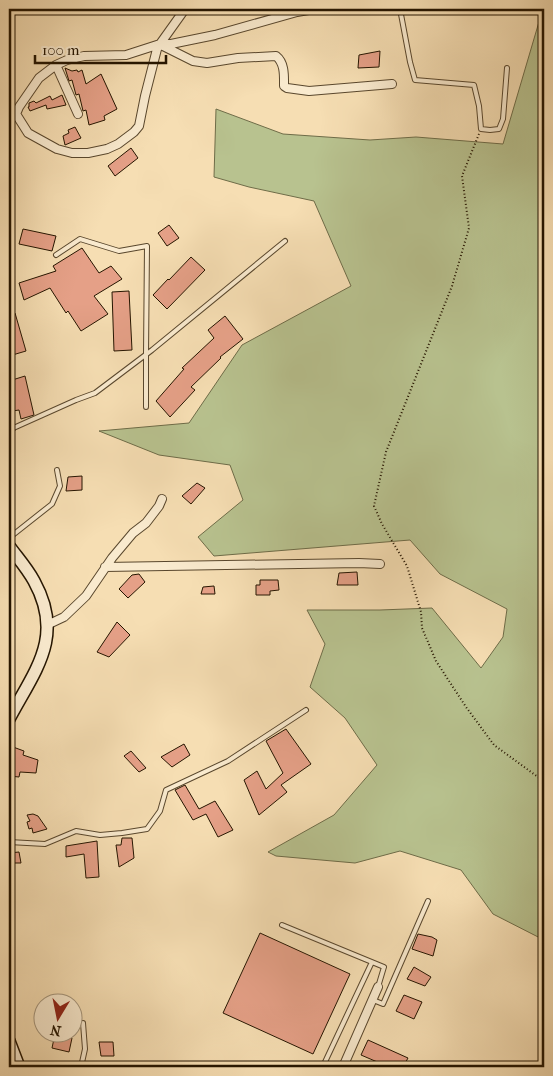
<svg xmlns="http://www.w3.org/2000/svg" width="553" height="1076" viewBox="0 0 553 1076" font-family="'IM FELL French Canon',serif">
	<style>
		.green { fill: #b8c28f; stroke: #6e6c48 }
		.building { fill: #e5a087; stroke: #251500 }
		.lines { fill: none; stroke-linecap: round; stroke-linejoin: round }
		.lane-casing { stroke: #59472d; stroke-width: 6 }
		.street-casing { stroke: #59472d; stroke-width: 10 }
		.secondary-casing { stroke: #251500; stroke-width: 14 }
		.path { stroke: #251500; stroke-width: 2; stroke-dasharray: 1 2.5; stroke-linecap: butt }
		.lane { stroke: #f9eace; stroke-width: 4 }
		.street { stroke: #f9eace; stroke-width: 8 }
		.secondary { stroke: #f9eace; stroke-width: 11 }
	</style>
	<rect width="100%" height="100%" fill="#f6deb3"/>
	<filter id="stains"><feTurbulence type="fractalNoise" baseFrequency=".004" numOctaves="4"/><feColorMatrix values="0 0 0 0 .2 0 0 0 0 .09 0 0 0 0 .02 0 0 0 .5 -.17"/></filter>
	<radialGradient id="worn" r=".72"><stop offset=".6" stop-color="#630" stop-opacity="0"/><stop offset="1" stop-color="#630" stop-opacity=".3"/></radialGradient>
	<path class="green" d="M544 9V940L493 914 461 870 400 851 355 863 276 856 268 852 334 815 377 765 345 718 310 687 325 644 307 610H380L432 608 481 668 503 637 507 609 440 574 410 540 214 556 198 537 243 500 230 465 159 455 99 431 189 423 242 345 351 286 314 201 249 187 214 177 216 109 283 134 370 140 416 137 503 144 541 15Z"/>
	<path class="building" d="M380 51 379 67 358 68 359 55Z
		M65 68 72 71 77 70 78 72 82 70 86 84 101 74 117 109 104 116 105 120 89 125 86 110 83 111 79 94 76 95 72 80 69 81Z
		M62 95 66 105 47 109 46 105 30 111 28 107H29V103L34 101 36 103 50 96 52 100Z
		M75 127 81 138 65 145 63 136 69 133 68 130Z
		M131 148 138 158 115 176 108 166Z
		M169 225 179 238 167 246 158 233Z
		M23 229 56 236 52 251 19 244Z
		M82 248 99 273 111 266 122 279 94 296 108 314 81 331 68 311 66 313 50 288 24 300 19 283 56 271 53 266Z
		M191 257 205 270 167 309 153 295 168 279 169 280Z
		M129 291 132 350 114 351 112 292Z
		M15 313 26 351 9 356V314Z
		M225 316 243 339 220 357 221 358 191 387 195 390 170 417 156 401 184 369 182 368 214 338 208 330Z
		M25 376 34 415 21 419 19 410 12 411 10 402 14 401 9 381Z
		M82 476V490L66 491 68 477Z
		M197 483 205 488 191 504 182 496Z
		M357 572 358 585H337L339 573Z
		M139 574 145 582 128 598 119 589 132 575Z
		M260 580H278L279 590 270 591V595H256V585H260Z
		M214 586 215 594H201L203 587Z
		M117 622 130 635 109 657 97 652Z
		M286 729 311 764 281 785 287 792 259 815 244 780 257 771 266 789 283 773 266 741Z
		M184 744 190 755 172 767 161 757Z
		M13 747 24 751 23 755 38 760 36 773 20 772 19 777 9 776V769Z
		M131 751 146 768 139 772 124 756Z
		M185 785 199 809 215 801 233 830 218 837 206 814 193 820 175 790Z
		M33 814 38 816 47 829 33 833 32 828 29 829 27 822 30 821 27 815Z
		M122 838H132L134 858 119 867 116 845H121Z
		M97 841 99 877 86 878 84 854 66 857V846Z
		M19 852 21 863H9V853Z
		M260 933 350 974 313 1054 223 1013Z
		M418 934 432 937 437 940 433 956 412 949Z
		M414 967 431 977 425 986 407 979Z
		M404 995 422 1002 414 1019 396 1011Z
		M55 1034 72 1038 69 1052 52 1048Z
		M368 1040 408 1058 403 1067H380L382 1064 361 1055Z
		M99 1042H113L114 1056H101Z"/>
	<g class="lines">
		<defs>
			<path id="lane" d="M400 9 410 62 415 80 474 85 479 106 481 129 490 130 499 129 503 119 507 68
				M56 255 80 239 119 251 147 246 146 355V407
				M9 418 13 429
				M9 430 76 400 95 393 152 350 285 241
				M9 538 52 504 60 486 57 470
				M9 842 45 844 76 831 100 835 122 833 147 829 160 811 166 790 228 761 306 710
				M282 925 384 967 378 987
				M373 1000 383 1004 428 901
				M325 1062 372 962
				M81 1067 85 1049 83 1023
				M540 1067 544 1059"/>
			<path id="street" d="M161 45 193 61 207 63 238 58 276 56C285 63 284 76 284 86L287 88 309 91 392 84
				M56 65 78 114
				M16 114 28 133 57 149 72 153H88L107 149 118 144 134 132 139 126 145 96 157 49 160 44 185 9
				M9 119 16 114 19 107 39 78 56 65 67 60 84 56 126 55 160 44H171L215 35 297 12 314 9
				M105 567 359 563 380 564
				M47 625 64 617 86 596 112 558 133 533 146 523 159 506 162 499
				M343 1067 378 987"/>
			<path id="secondary" d="M9 546C17 557 27 568 34 581 65 637 35 670 9 719
				M9 1041 19 1067"/>
		</defs>
		<use href="#lane" class="lane-casing"/>
		<use href="#street" class="street-casing"/>
		<use href="#secondary" class="secondary-casing"/>
		<path class="path" d="M479 134 462 176 469 228 452 286 386 452 374 506 382 524 407 566 421 612 422 628 436 661 466 707 494 745 542 780 544 784"/>
		<use href="#lane" class="lane"/>
		<use href="#street" class="street"/>
		<use href="#secondary" class="secondary"/>
	</g>
	<rect width="553" height="1076" fill="none" stroke="#f6deb3" stroke-width="30"/>
	<rect x="10" y="10" width="533" height="1056" fill="none" stroke="#251500" stroke-width="2.5"/>
	<rect x="15" y="15" width="523" height="1046" fill="none" stroke="#251500"/>
	<g transform="translate(58 1018) rotate(190)"><circle r="24" fill="#f9eace" stroke="#a4957c"/>
	<path d="M0-4L9 19L0 12L-9 19Z" fill="#8f2418"/>
	<text y="-8" font-size="14" font-weight="bold" text-anchor="middle" fill="#251500">N</text>
	</g>
	<path d="M35 55v8h131v-8" fill="none" stroke="#251500" stroke-width="2.5"/>
	<text x="42" y="55" font-size="15" fill="#251500" stroke="#f9eace" stroke-width="4" paint-order="stroke">100 m</text>
	<rect width="100%" height="100%" filter="url(#stains)"/>
	<rect width="100%" height="100%" fill="url(#worn)"/>
</svg>
